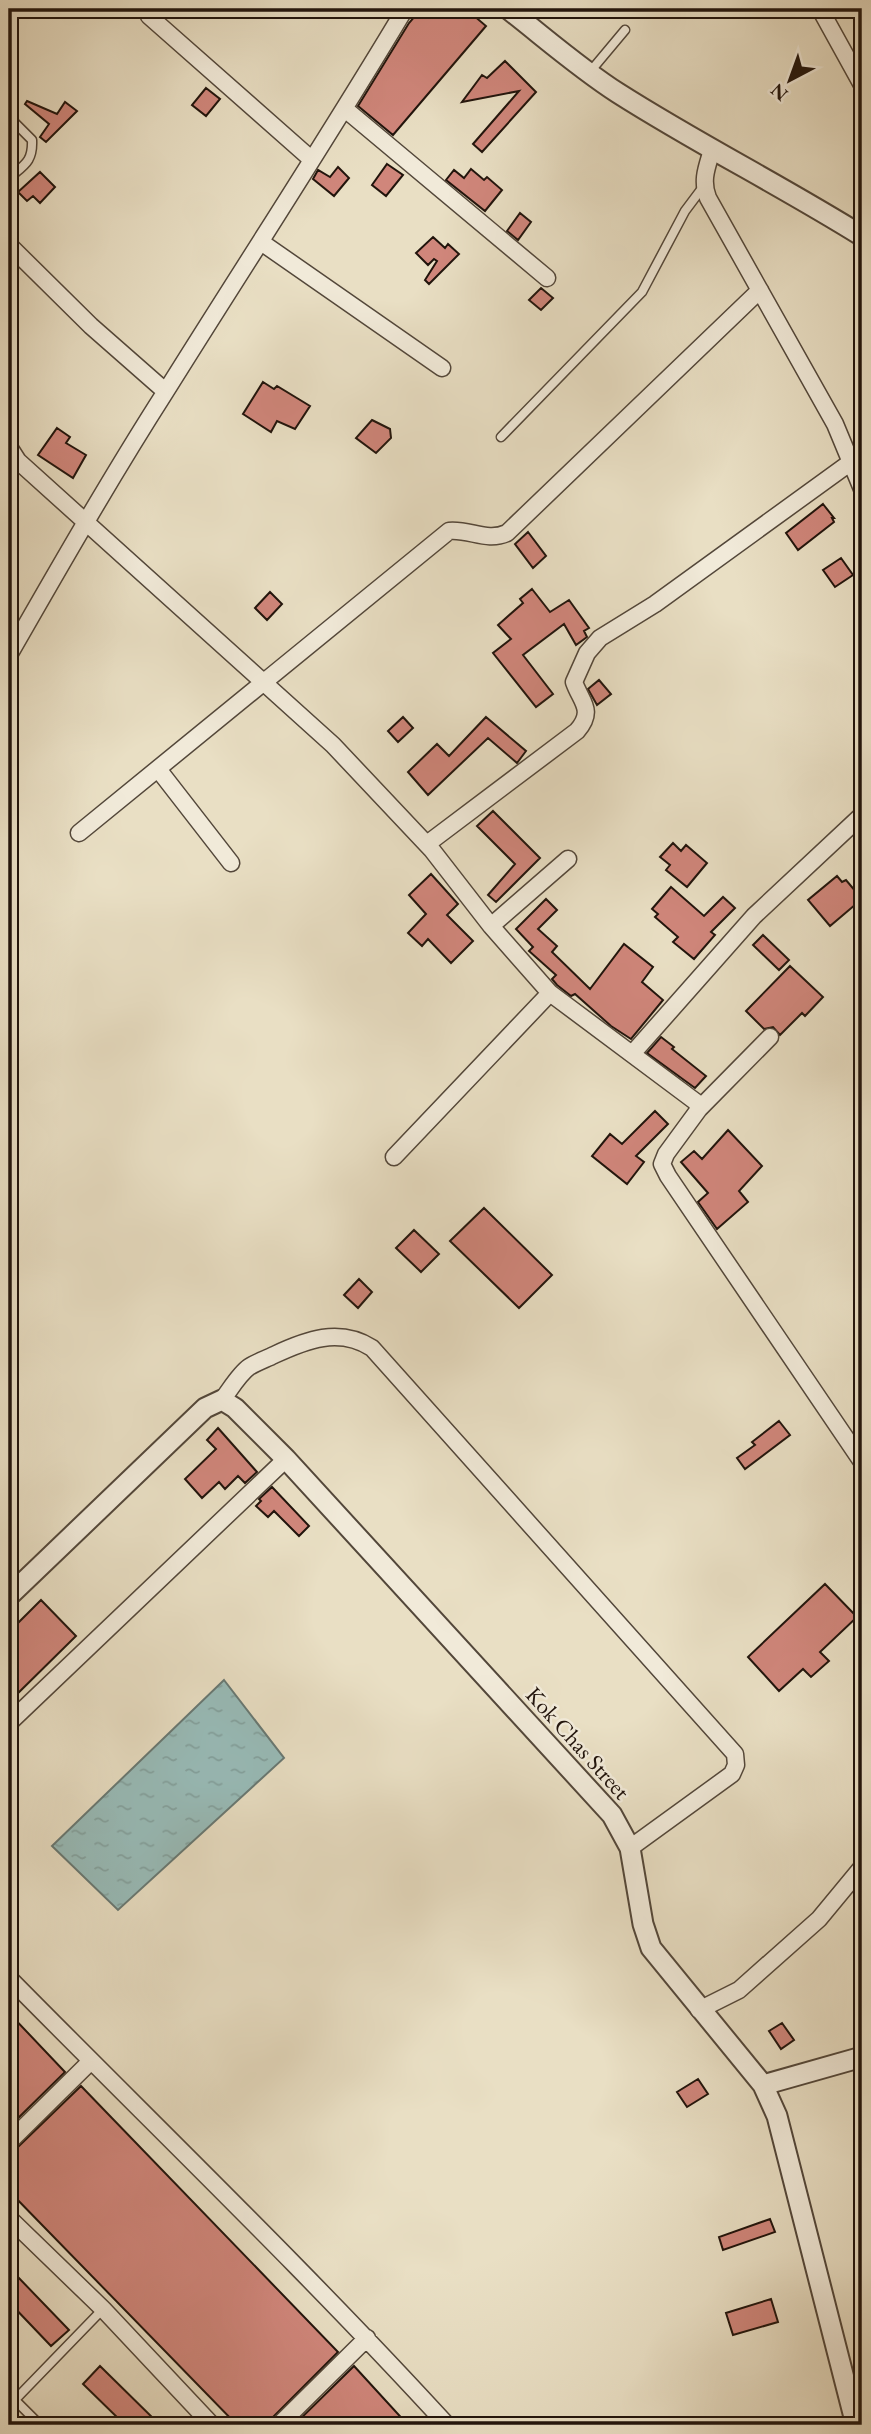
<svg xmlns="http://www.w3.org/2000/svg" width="871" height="2434" viewBox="0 0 871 2434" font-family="'EB Garamond',serif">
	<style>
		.water { fill: url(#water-ripples); stroke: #687974; stroke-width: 2 }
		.building { fill: #d0867b; stroke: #21140c; stroke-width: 2 }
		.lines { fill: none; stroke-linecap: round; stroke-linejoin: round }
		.service-casing { stroke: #53473a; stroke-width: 11 }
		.minor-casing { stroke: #53473a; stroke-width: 19 }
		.tertiary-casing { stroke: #53473a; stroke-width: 23 }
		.service { stroke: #f1ead9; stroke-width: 8 }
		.minor { stroke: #f1ead9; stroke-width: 16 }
		.tertiary { stroke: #f1ead9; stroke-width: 19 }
		.labels { text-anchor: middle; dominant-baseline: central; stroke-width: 5; stroke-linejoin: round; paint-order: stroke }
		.street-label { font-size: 23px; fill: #21140c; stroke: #f1ead9 }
	</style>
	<defs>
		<pattern id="water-ripples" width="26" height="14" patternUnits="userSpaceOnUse" patternTransform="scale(1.75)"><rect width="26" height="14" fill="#98bcb9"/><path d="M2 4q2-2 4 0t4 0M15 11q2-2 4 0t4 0" fill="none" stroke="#83a19e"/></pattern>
	</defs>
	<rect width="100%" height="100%" fill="#e9dfc4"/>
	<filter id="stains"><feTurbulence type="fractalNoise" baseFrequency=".00286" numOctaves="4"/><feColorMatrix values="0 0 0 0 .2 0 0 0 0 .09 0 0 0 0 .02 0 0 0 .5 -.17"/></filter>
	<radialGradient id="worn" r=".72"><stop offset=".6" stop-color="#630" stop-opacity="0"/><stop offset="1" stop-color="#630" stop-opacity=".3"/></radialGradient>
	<path class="water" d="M224 1680 284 1758 118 1910 52 1846Z"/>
	<path class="building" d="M421 9H466L486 26 393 135 358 106 409 23Z
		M505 61 536 92 482 152 473 144 519 91 462 102 482 75 487 78Z
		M206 88 220 99 206 116 192 105Z
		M27 101 57 114 65 102 77 111 46 142 40 137 49 124 25 104Z
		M387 164 403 175 386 196 372 185Z
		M338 167 349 178 334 196 313 179 318 170 330 177Z
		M471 169 484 180 487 177 502 190 485 211 446 180 454 170 464 178Z
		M40 172 55 187 40 203 33 196 27 201 18 192Z
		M520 213 531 222 518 240 507 231Z
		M433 237 445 248 448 244 459 254 429 284 425 280 437 261 434 259 428 265 416 253Z
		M541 288 553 298 541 310 529 300Z
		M263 382 274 389 277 386 310 406 295 429 277 421 271 432 243 414Z
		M372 420 390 429 391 438 376 453 356 438Z
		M57 428 70 437 66 443 86 455 73 478 38 455Z
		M823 504 834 518H832L834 522 798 550 786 533Z
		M528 532 546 556 533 568 515 544Z
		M841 558 853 575 835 587 823 570Z
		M532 589 550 612 569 600 589 628 584 631 587 637 576 645 564 624 523 655 553 694 536 707 493 653 511 639 498 625 523 603 520 599Z
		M270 592 282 604 267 620 255 608Z
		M599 680 611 694 597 705 588 689Z
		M403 717 413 728 398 742 388 731Z
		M486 717 526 751 517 763 488 738 428 795 408 772 437 744 449 756Z
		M493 811 540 858 496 902 488 895 515 864 477 826Z
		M673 843 681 851 686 845 707 863 687 887 666 870 670 865 660 857Z
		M431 874 458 904 447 915 473 941 451 963 428 939 422 946 408 933 426 914 409 895Z
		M837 876 842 882 846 880 862 899 830 926 808 900Z
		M671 887 704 916 723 897 735 908 711 932 715 935 694 959 673 942 678 937 655 917 658 914 652 909Z
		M546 899 557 910 538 929 557 946 552 952 590 989 624 944 653 967 642 982 663 1000 631 1039 611 1026 575 994 571 996 557 985 552 979 556 975 529 951 533 947 516 929Z
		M763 935 789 960 779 970 753 945Z
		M790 966 823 997 805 1016 802 1013 780 1035 773 1027 764 1029 746 1011Z
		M661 1037 674 1047 672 1049 706 1076 695 1088 647 1053Z
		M655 1111 668 1124 636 1156 644 1162 627 1184 592 1156 610 1134 622 1144Z
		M728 1130 762 1166 739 1191 748 1202 717 1229 698 1202 708 1193 681 1162 694 1151 702 1159Z
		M484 1208 552 1275 519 1308 450 1241Z
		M414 1230 439 1254 421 1272 396 1248Z
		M359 1279 372 1292 358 1308 344 1295Z
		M779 1421 790 1435 745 1469 737 1458 755 1445 752 1442Z
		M218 1428 257 1472 245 1483 238 1476 225 1489 219 1482 202 1498 185 1479 216 1449 207 1440Z
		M272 1487 309 1526 299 1536 274 1511 268 1517 256 1506 261 1501 259 1499Z
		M825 1584 857 1617 820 1652 829 1661 811 1677 803 1669 779 1691 748 1657Z
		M41 1600 76 1636 9 1702V1632Z
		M9 2013 65 2072 9 2127Z
		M782 2023 794 2040 781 2049 769 2031Z
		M698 2079 708 2094 687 2107 677 2092Z
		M81 2086 338 2352 272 2418 269 2425H237L9 2191V2152L16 2149Z
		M770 2219 775 2232 723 2250 719 2237Z
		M16 2275 69 2330 51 2346 9 2302V2283Z
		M771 2299 778 2322 733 2335 726 2313Z
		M100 2366 160 2425H125L83 2384Z
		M354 2366 408 2425H294L353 2367Z"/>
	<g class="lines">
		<defs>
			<path id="service" d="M589 73 625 30
				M9 117 32 140C33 162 24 165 9 178
				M501 437 642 292 685 211 703 187
				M9 2394 40 2425
				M9 2406 103 2309"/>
			<path id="minor" d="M820 9 862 85
				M149 16 311 159
				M345 109 547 278
				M712 150C707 167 701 180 708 198L835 424 862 489
				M261 242 442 368
				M9 245 91 326 165 391
				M9 447 18 461 333 745 432 850 491 926 550 993 696 1102 699 1109 666 1154 662 1164 668 1176 862 1462
				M9 655C60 566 111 477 166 391 246 263 328 138 405 9
				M158 769 231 863
				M79 833 449 531C470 529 487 542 507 533L760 290
				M427 844 577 731C595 710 581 702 574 682L587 653 600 638 655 604 851 462
				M491 926 568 859
				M632 1054 754 916 862 815
				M699 1109 770 1037
				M394 1157 550 993
				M222 1400C230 1390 239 1374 249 1367 257 1362 266 1359 274 1355 306 1340 339 1327 372 1348L735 1754 736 1765 732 1774 630 1848
				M9 1723 286 1459
				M9 1978C156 2127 306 2271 447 2425
				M699 2010 739 1990 819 1919 862 1867
				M9 2142 91 2061
				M9 2218 103 2309 212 2425
				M279 2425 367 2338"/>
			<path id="tertiary" d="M508 9C544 37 579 68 618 93 698 144 782 186 862 236
				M9 1596 205 1408 222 1400 235 1408 286 1459 612 1815 630 1848 643 1924 651 1948 763 2085 777 2116 856 2425
				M763 2085 862 2057"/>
		</defs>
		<use href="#service" class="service-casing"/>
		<use href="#minor" class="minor-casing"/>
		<use href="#tertiary" class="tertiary-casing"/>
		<use href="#service" class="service"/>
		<use href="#minor" class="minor"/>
		<use href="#tertiary" class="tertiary"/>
	</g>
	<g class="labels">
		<g class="street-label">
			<text transform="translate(578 1743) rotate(48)">Kok Chas Street</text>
		</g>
	</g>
	<rect width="871" height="2434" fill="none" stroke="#e9dfc4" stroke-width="35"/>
	<rect x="10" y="10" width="850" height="2413" fill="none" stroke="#21140c" stroke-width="3.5"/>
	<rect x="18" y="18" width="836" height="2399" fill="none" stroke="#21140c" stroke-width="2"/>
	<g transform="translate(790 80) rotate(221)" stroke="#f1ead9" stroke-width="5" paint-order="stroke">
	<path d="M0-5L12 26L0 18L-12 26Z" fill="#21140c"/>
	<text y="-10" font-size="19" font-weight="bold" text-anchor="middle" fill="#21140c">N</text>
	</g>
	<rect width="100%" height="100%" filter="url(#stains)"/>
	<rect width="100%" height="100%" fill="url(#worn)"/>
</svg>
